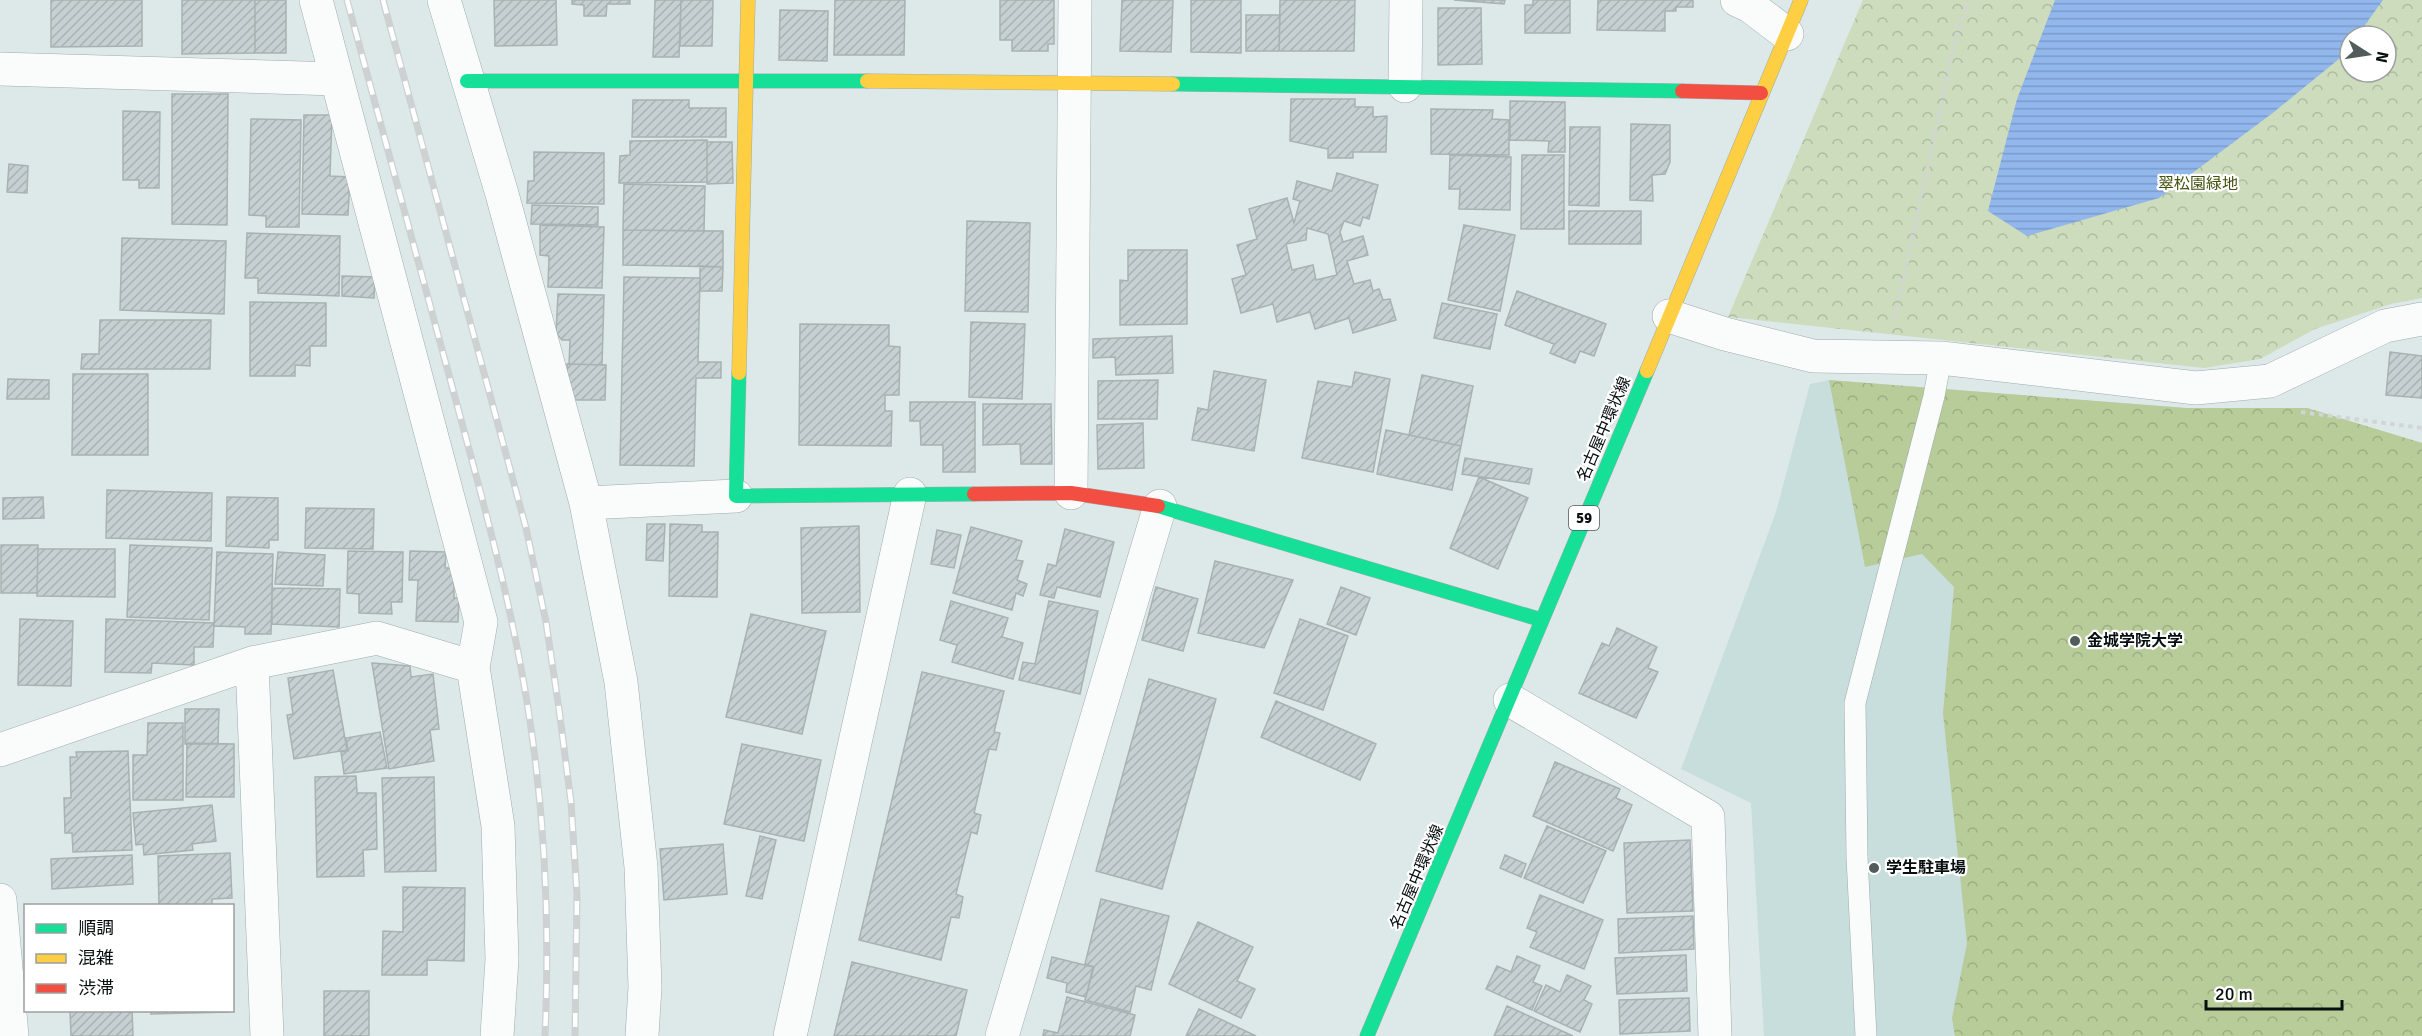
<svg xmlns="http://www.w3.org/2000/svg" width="2422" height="1036" viewBox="0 0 2422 1036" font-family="Signika,'Noto Sans JP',sans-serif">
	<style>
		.built { fill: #c7dedc }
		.forest { fill: url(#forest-crowns) }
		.park { fill: url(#park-crowns); fill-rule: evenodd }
		.water { fill: url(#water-rules) }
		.building { fill: url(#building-hatch); stroke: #a8b1b3; stroke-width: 1.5; fill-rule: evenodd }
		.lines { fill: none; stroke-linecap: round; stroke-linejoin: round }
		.lane-casing { stroke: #a1abaa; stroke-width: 22 }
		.street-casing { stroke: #a1abaa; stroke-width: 34 }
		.fast-casing { stroke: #a1abaa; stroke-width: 15 }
		.slow-casing { stroke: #a1abaa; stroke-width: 15 }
		.jam-casing { stroke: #a1abaa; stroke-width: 15 }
		.path { stroke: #d1d5d4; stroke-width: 4; stroke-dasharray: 4.5 4.5; stroke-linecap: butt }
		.lane { stroke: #fafcfc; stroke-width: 21 }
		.street { stroke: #fafcfc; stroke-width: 33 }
		.fast { stroke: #16e098; stroke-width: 14 }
		.slow { stroke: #ffcf43; stroke-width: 14 }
		.jam { stroke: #f24e42; stroke-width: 14 }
		.rail-casing { stroke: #cdd1d1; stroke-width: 7 }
		.rail { stroke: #fff; stroke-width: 4.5; stroke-dasharray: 14; stroke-linecap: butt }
		.poi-dot { fill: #525c5b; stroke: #fff; stroke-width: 2 }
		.labels { text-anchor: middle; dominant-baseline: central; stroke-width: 4.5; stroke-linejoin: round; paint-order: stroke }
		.shield { fill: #fff; stroke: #525857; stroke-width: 1.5 }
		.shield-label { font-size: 15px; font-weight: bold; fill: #08100f }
		.park-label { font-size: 16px; fill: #42520f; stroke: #fff }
		.street-label { font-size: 16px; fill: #08100f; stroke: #fff }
		.poi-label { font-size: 16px; font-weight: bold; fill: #08100f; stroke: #fff; text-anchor: start }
	</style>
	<defs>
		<pattern id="forest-crowns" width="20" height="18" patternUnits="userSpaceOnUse" patternTransform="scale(1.5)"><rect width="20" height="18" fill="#b7cc99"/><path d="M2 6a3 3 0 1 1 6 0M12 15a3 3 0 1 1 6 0" fill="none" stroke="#9cae83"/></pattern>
		<pattern id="park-crowns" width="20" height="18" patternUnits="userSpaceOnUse" patternTransform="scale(1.5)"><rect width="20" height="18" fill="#ccdcbd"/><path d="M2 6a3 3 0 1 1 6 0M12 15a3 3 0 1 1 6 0" fill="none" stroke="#aebca1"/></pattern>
		<pattern id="water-rules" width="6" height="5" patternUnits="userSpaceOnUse" patternTransform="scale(1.5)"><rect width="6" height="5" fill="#91b7ec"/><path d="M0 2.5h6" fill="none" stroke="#7c9cc9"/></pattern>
		<pattern id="building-hatch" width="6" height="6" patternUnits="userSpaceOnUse" patternTransform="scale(1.5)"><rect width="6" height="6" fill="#c6d0d2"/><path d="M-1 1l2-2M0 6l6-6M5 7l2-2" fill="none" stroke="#a9b2b3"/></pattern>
	</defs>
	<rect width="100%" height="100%" fill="#dce9e8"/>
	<path class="built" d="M1829 380 2186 408H2307L2422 443V1036H1764L1751 803 1681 769 1776 512 1810 384Z"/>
	<path class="forest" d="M1829 380 2186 408H2307L2422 443V1036H1955L1952 1018 1967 943 1943 713 1954 587 1922 554 1865 567Z"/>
	<path class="park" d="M1863 0H2422V298L2391 304 2315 329 2260 359 2204 368 1728 317ZM2350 36H2386V72H2350Z"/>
	<path class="water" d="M2055 0H2383L2357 36H2350V46L2345 54 2274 112 2159 198 2027 236 1988 211 2017 99Z"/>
	<path class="building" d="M51 0H142V46L51 47Z
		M182 0H255V53L182 54Z
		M255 0H286V53H255Z
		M494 0H556L557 45 495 46Z
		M572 0H630V4H607L606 16H584V5L572 4Z
		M655 0H681L679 57H653Z
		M681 0H713L712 46H680Z
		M835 0H905L904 55H834Z
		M1000 0H1054V44H1048V51H1012V40H1000Z
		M1122 0H1173L1171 52 1120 51Z
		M1191 0H1241V53L1191 52Z
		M1280 0H1355L1354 51H1279Z
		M1454 0H1505L1504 4Z
		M1533 0H1570V33H1525V5H1533Z
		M1598 0H1693V7H1676V11H1665V31L1597 30Z
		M1438 8H1481L1482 64 1438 65Z
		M780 10 828 11 827 61 779 60Z
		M1246 15H1280L1279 51H1246Z
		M172 94H228L227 225 172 224Z
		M1291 99H1355V107H1373V117L1387 116 1386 152H1353V158H1328V149L1290 141Z
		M633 100H689V108H726V137H632Z
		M1510 101 1565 102V152H1548L1549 141 1510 140Z
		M1431 109 1493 110 1492 119 1509 120V155L1431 154Z
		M123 111 160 112 159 188H139V180H123Z
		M304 115H332L330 176 350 177 348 215 302 214Z
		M251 119 301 120 299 227H266V216L249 215Z
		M1631 124 1670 125V162L1665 174 1652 175 1653 201 1630 200Z
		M1570 127H1600L1599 206 1569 205Z
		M707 140V182L619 183 620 156 630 155V141Z
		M707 142H732L733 183 707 184Z
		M534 152 604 153V204L527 203 528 181H534Z
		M1450 155 1511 157 1510 210 1459 209 1460 189H1449Z
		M1522 155H1564V229H1521Z
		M9 164 28 166 27 193 7 192Z
		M1337 173 1378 185 1369 219 1363 217 1360 226 1344 221 1340 232 1343 242 1363 236 1368 255 1347 261 1354 284 1370 280 1373 291 1379 289 1383 300 1390 299 1396 320 1353 333 1349 318 1315 329 1310 312 1277 322 1273 304 1241 313 1232 279 1246 275 1237 245 1257 239 1249 209 1287 198 1294 223 1300 201 1293 199 1297 181 1332 191ZM1307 228 1328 234 1337 275 1316 280 1313 265 1292 270 1286 244 1306 240Z
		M624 184 705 186 704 231 623 230Z
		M532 205 598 207V225L531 224Z
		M1569 211H1641V244H1569Z
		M967 221 1030 223 1028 312 965 311Z
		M540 225 604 227 602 288 548 287 549 256 540 255Z
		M1464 225 1515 235 1500 311 1448 300Z
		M623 230 723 231V267L623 265Z
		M247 233 340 236 339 296 258 293V278H245Z
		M122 238 226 241 224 314 120 310Z
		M1128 250H1187V324L1120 325V280L1128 281Z
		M700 266 723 267 722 291H700Z
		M342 276 375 277 374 298 342 296Z
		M624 277 700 278 698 362H721V378H696L694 466 620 465Z
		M1517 291 1606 324 1594 356 1580 351 1575 363 1550 353 1554 344 1505 325Z
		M558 294 604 295 602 365 569 364 570 340H562L556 333Z
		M250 302 326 303V346H310V366L295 365V376H250Z
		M1442 303 1497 314 1490 349 1434 338Z
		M100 320H211L210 369H81L82 354H99Z
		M971 322 1025 324 1022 399 969 397Z
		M800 324 889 325V346L900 347 899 395H885V411H892L891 446 799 445Z
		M1172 336 1173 373 1116 375 1115 357 1093 358V339Z
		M2390 352 2422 356V398L2386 395Z
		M567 364 606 365 605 400H567Z
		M1214 371 1266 380 1254 451 1192 440 1198 408 1208 410Z
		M1355 372 1390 379 1373 472 1302 458 1318 381 1352 387Z
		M73 374H148V455H72Z
		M1422 375 1473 386 1461 446 1409 435Z
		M8 379 49 380V399H7Z
		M1158 380 1157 419H1098V381Z
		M910 402H975V472H943V445H921L920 421H910Z
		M983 404H1051L1052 464H1021L1020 444 983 445Z
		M1143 423 1144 468 1098 469 1097 425Z
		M1386 430 1461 446 1452 490 1377 474Z
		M1465 458 1532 469 1529 484 1462 474Z
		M1479 477 1528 498 1498 569 1450 548Z
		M107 490 212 493 211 541 106 538Z
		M43 497 44 518 3 519V498Z
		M227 497 278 498V540H269V548L226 546Z
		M306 508 374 509 373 549 305 548Z
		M647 524H665L663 561 646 560Z
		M670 524 702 525V532H718L717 597 669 596Z
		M859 526 860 612 802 613 801 528Z
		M971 527 1022 541 1016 560 1023 561 1017 580 1027 584 1023 596 1016 593 1012 610 953 593Z
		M1065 529 1114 542 1100 597 1057 587 1054 598 1040 595 1048 564 1056 566Z
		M937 530 961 535 954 568 931 564Z
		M1 545H38L37 593H1Z
		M130 545 212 548 209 620 127 617Z
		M38 549H115V597L37 596Z
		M348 551 403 552 402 602H391L392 614 359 613V594L347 593Z
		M410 551 446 552 445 568H454V598H459L458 622 416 621 418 580H409Z
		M217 552 273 554 271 634H245V627L214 626Z
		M278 552 325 555 323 586 275 584Z
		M1215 561 1293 580 1264 648 1198 633Z
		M1156 587 1198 599 1183 651 1142 640Z
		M1341 587 1370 598 1356 635 1327 624Z
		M272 588 340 589 339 627 272 624Z
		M951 601 1008 618 1002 637 1023 643 1013 679 952 662 957 645 940 640Z
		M1049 601 1098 611 1080 694 1019 680 1023 662 1035 664Z
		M751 614 826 631 802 734 726 717Z
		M20 619 73 621 71 686 18 685Z
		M106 619 214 623 213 647H194V665L152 663 151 673 105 672Z
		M1300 619 1348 636 1323 710 1274 693Z
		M1617 628 1657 647 1648 668 1658 672 1636 718 1579 693 1602 643 1609 646Z
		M372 663 410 666 411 677 433 674 439 729 430 730 434 761 389 769Z
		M333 670 347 750 294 759 287 715 293 714 288 678Z
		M922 672 1004 691 994 732 1000 733 996 750 989 749 974 813 981 815 977 834 971 832 956 894 963 897 959 918 951 917 941 960 859 940Z
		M1149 679 1216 699 1162 889 1096 871Z
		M1276 701 1376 744 1360 780 1261 737Z
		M185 709H219L218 744H185Z
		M148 723H183V800H133V755H147Z
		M380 732 387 768 344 774 341 752 348 751 346 738Z
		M187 743 234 744V797H186Z
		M742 744 821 760 804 841 724 824Z
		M128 751 132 850 73 852 72 833H65L64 798H71L70 757H77L76 752Z
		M1555 762 1620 789 1616 798 1632 805 1613 851 1533 816Z
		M356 776 357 793H376L377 849 363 850 364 876 317 877 315 777Z
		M434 777 436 871 385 872 382 778Z
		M212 805 216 841 192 844 193 850 144 855 143 844 136 845 133 813Z
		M1547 826 1606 851 1583 903 1524 878Z
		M760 836 776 840 762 899 746 896Z
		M1690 840 1693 911 1627 913 1624 843Z
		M723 844 727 894 664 900 660 849Z
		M230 853 232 898 212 899V906H159L158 856Z
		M132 855 133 884 52 889 51 859Z
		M1505 855 1526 864 1521 877 1500 868Z
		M403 887 465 888 464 961 427 960V975H382L383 931 403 932Z
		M1540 895 1603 920 1584 969 1530 947 1537 932 1527 928Z
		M1101 899 1169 916 1151 990 1136 986 1130 1012 1085 1000 1094 967 1085 964Z
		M1693 916 1694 949 1619 953 1618 919Z
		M1198 922 1253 947 1237 981 1255 989 1241 1018 1169 984Z
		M1686 955 1687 991 1617 994 1615 958Z
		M1517 956 1540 966 1533 982 1542 986 1532 1010 1486 989 1497 966 1511 972Z
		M1052 957 1093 967 1086 997 1066 992 1067 983 1047 978Z
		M852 962 967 990 956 1036H834Z
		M1567 975 1591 986 1584 1000 1592 1004 1580 1032 1534 1011 1546 985 1560 992Z
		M324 991H369V1036H324Z
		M1067 997 1135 1015 1130 1036H1043L1044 1030 1058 1033Z
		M1689 998 1690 1031 1620 1034 1619 1000Z
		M1507 1006 1573 1036H1494Z
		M1199 1009 1256 1036H1186Z
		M70 1010H132L133 1036H71Z
		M151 1010H229V1012L151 1014Z"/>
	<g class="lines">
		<defs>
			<path id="lane" d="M1866 1036 1857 857 1855 703 1934 396 1941 358"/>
			<path id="street" d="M316 0 481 622 473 667 498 826 502 959 497 1036
				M444 0 502 194 586 503 621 682 641 867 645 987 642 1036
				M1737 0 1750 6 1787 34
				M0 69 337 79
				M1405 86 1406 0
				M1669 316 1725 334 1813 356 1941 358 2196 388 2270 381 2385 326 2422 319
				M1071 493 1075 0
				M586 503 736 496
				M252 663 267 1036
				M1510 700 1708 817 1715 1036
				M0 750 252 663 377 638 473 667
				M0 900 12 1036
				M790 1036 910 494
				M1002 1036 1160 506"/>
			<path id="fast" d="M467 81H867
				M1173 84 1682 91
				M739 373 736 496 974 494
				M1158 506 1542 620
				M1367 1036 1647 371"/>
			<path id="slow" d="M867 81 1173 84
				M1647 371 1801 0
				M739 373 748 0"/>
			<path id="jam" d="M1682 91 1761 93
				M974 494 1071 493 1158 506"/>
		</defs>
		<use href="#lane" class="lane-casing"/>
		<use href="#street" class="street-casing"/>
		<use href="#fast" class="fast-casing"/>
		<use href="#slow" class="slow-casing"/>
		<use href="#jam" class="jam-casing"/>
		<path class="path" d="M1895 318 1955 40 1968 0
			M2301 412 2422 428"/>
		<use href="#lane" class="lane"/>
		<use href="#street" class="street"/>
		<use href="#fast" class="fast"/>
		<use href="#slow" class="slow"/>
		<use href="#jam" class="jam"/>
		<defs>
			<path id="rail" d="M347 0C381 125 415 250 449 375 478 483 509 591 527 702 545 812 550 924 545 1036
				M383 0 526 528 546 622 559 709 571 802 577 895 575 1036"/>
		</defs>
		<use href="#rail" class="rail-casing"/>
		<use href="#rail" class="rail"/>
	</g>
	<g class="poi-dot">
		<circle cx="2075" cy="641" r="6"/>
		<circle cx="1874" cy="868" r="6"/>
	</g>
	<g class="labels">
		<rect class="shield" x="1569" y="506" width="30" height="24" rx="4.5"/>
		<g class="shield-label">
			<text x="1584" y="518">59</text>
		</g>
		<g class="park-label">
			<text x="2198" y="184">翠松園緑地</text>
		</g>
		<g class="street-label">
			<text transform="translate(1604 429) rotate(-67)">名古屋中環状線</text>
			<text transform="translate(1417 877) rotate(-67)">名古屋中環状線</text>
		</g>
		<g class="poi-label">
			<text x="2087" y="641">金城学院大学</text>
			<text x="1886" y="868">学生駐車場</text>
		</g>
	</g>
	<rect x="24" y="904" width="210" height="108" fill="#ffffff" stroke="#9c9f9f" stroke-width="1.5"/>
	<rect x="36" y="924" width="30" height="9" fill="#16e098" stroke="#9c9f9f" stroke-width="1.5"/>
	<text x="78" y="934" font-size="18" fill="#08100f">順調</text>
	<rect x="36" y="954" width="30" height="9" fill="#ffcf43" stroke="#9c9f9f" stroke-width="1.5"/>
	<text x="78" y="964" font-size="18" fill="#08100f">混雑</text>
	<rect x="36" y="984" width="30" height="9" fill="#f24e42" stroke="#9c9f9f" stroke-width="1.5"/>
	<text x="78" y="994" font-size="18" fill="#08100f">渋滞</text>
	<g transform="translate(2368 54) rotate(102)"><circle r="28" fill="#ffffff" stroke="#9c9f9f" stroke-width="1.5"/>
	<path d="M0-4.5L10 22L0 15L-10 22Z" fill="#525c5b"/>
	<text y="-9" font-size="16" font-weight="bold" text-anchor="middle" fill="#08100f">N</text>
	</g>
	<path d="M2206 1000v9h136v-9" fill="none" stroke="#08100f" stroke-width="3"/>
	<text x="2215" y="1000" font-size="18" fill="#08100f" stroke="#ffffff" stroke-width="4.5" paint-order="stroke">20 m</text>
</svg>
